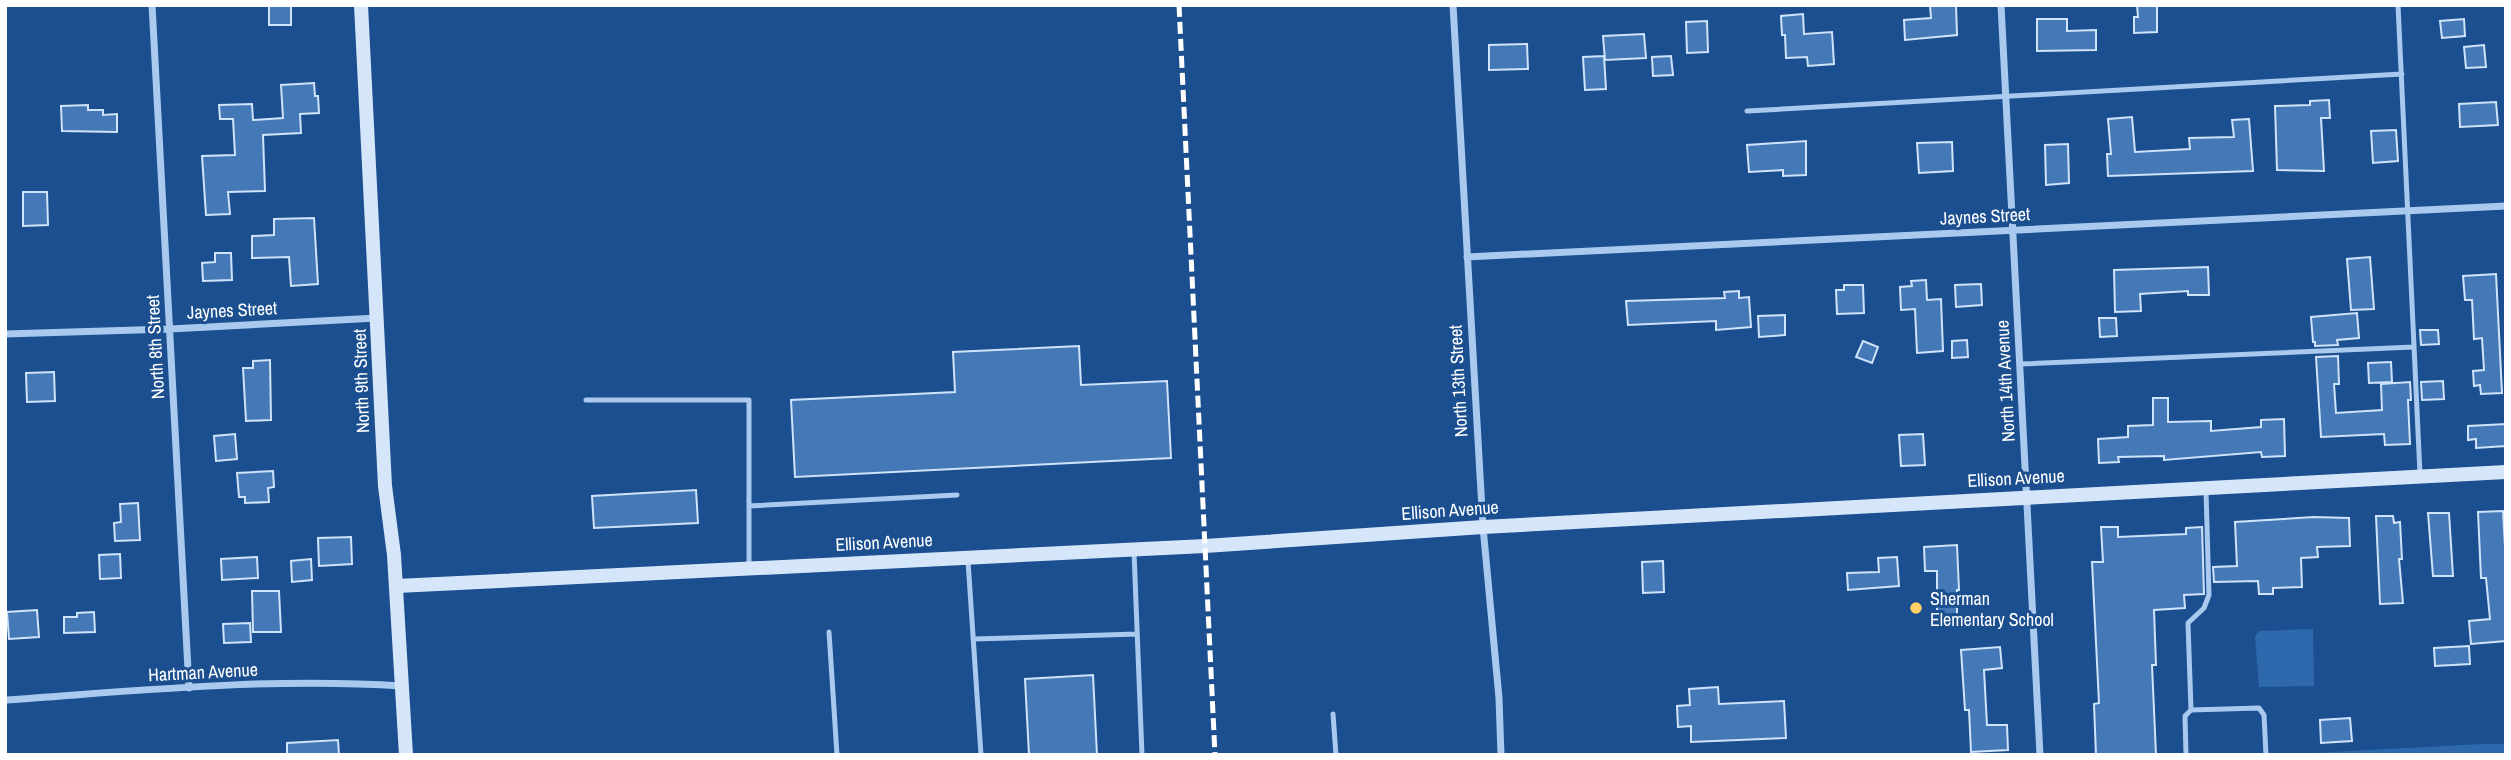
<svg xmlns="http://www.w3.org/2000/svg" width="2511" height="760" viewBox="0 0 2511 760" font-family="'Archivo Narrow',sans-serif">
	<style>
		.green { fill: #2e69ad }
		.building { fill: #4478b7; stroke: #cfe3fa; stroke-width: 2 }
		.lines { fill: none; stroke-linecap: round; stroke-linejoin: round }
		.lane { stroke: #a9c9ee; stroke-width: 5 }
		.street { stroke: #a9c9ee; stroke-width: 7 }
		.secondary { stroke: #d6e6fa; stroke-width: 14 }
		.rail { stroke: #fff; stroke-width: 5; stroke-dasharray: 12 5; stroke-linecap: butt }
		.poi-dot { fill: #ffd166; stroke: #1b4f8f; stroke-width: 2.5 }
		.labels { text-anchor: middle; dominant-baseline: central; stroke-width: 6; stroke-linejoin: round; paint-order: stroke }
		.street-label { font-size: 18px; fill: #fff; stroke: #1b4f8f }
		.poi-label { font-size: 18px; fill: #fff; stroke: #1b4f8f; text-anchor: start }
	</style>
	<rect width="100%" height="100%" fill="#1b4f8f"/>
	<path class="green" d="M2313 629 2314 686 2259 687 2255 637 2259 631Z
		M2481 744H2506V755H2277Z"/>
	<path class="building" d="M269 5H291V25H269Z
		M1930 5H1956L1957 35 1905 40 1904 20 1931 18Z
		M2137 5H2157V32L2134 33V17H2138Z
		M1803 14 1804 34 1832 32 1834 64 1808 66 1807 57 1786 58 1785 35H1782L1781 16Z
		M2037 19H2067V31L2096 30V50L2037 51Z
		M2464 19 2465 36 2442 38 2440 21Z
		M1707 21 1708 52 1687 53 1686 22Z
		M1644 34 1646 58 1605 60 1603 36Z
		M1527 44 1528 69 1489 70V45Z
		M2484 45 2486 67 2466 68 2464 47Z
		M1604 56 1606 89 1585 90 1583 57Z
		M1671 56 1673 75 1653 76 1652 57Z
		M314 83 315 96H318L319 113 300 114 301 133 263 135 265 191 228 192 230 214 206 215 202 156 235 155 233 119H220L219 105 252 104 253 120 283 118 281 85Z
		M2329 100 2330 118H2321L2324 171 2277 170 2275 106 2310 105V101Z
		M2496 102 2498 125 2460 127 2459 104Z
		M88 105V110H103V115L117 114V132L62 131 61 106Z
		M2132 117 2135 152 2190 149 2189 138 2234 137 2232 120 2249 119 2253 171 2108 176 2107 154H2111L2108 119Z
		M2396 130 2398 161 2373 163 2371 131Z
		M1806 141V175L1783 176V170L1749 172 1747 145Z
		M1952 142 1953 171 1919 173 1917 143Z
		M2068 144 2069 183 2046 185 2045 145Z
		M23 192H47L48 225 23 226Z
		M314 218 318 284 291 286 289 257 252 258V236L274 235V219Z
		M215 253H231L232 280 203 281 202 263 215 262Z
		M2370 257 2374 309 2351 310 2347 259Z
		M2208 267 2209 295H2188V291L2140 294 2141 311 2115 312 2114 270Z
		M2496 274 2502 393 2481 394 2480 385 2474 386 2473 371 2484 370 2482 338 2474 339 2472 300H2465L2463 276Z
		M1926 280 1927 300 1941 299 1943 351 1917 353 1915 309 1901 310 1900 287 1912 286 1911 281Z
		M1981 284 1982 305 1956 307 1955 285Z
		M1844 285H1863L1864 313 1837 314 1836 290H1844Z
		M1739 291V298L1749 297 1751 327 1716 330V321L1628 325 1626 301 1725 298 1724 292Z
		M2357 313 2359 338 2337 340 2338 345 2315 346V342H2313L2311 317Z
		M1785 315V335L1759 337 1758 316Z
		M2099 318H2116L2117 336 2100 337Z
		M2420 330H2438L2439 344 2421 345Z
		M1967 340 1968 357 1952 358V341Z
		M1863 341 1878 347 1872 363 1856 357Z
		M1079 346 1081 385 1167 381 1171 458 795 477 791 400 955 392 953 352Z
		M2338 356 2339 384H2334L2336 413 2382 410 2381 384 2410 382 2411 400H2408L2410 444 2385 445 2384 434 2321 437 2316 357Z
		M270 360 271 420 246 421 243 368H253V361Z
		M2391 362 2392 382 2369 383 2368 363Z
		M54 372 55 401 27 402 26 373Z
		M2443 381 2444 399 2422 400 2421 382Z
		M2153 398H2168V422L2211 421V431L2261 427V420L2284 419 2285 456 2262 457 2261 452 2164 460V456L2118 457 2119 462 2099 463 2098 439 2128 437V426L2153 425Z
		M2506 424V446L2476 448V439L2468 440V426Z
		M235 434 237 459 216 461 214 436Z
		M1923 434 1925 465 1901 466 1899 435Z
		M273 471 274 487 268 488 269 502 245 503V497H239L237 473Z
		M696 490 698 523 594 528 592 496Z
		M138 503 140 540 115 541 114 523 121 522 120 504Z
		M2503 511 2506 565V641L2471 644 2469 621 2490 619 2486 578H2481L2478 512Z
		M2428 513H2449L2453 576H2433Z
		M2376 516H2393L2394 523 2400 522 2402 559H2399L2403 603 2380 604Z
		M2314 517 2349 518 2350 546 2317 547 2318 557 2301 558 2302 587 2273 588V594H2259L2258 581 2214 582 2213 567 2237 566 2235 522Z
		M2101 527H2118V537L2186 534V528L2202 527 2204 594 2184 595 2185 608 2154 610 2156 665H2152L2156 755H2096L2094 704 2099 703 2092 562H2103Z
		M351 537 352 564 319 566 318 538Z
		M1957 545 1959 590H1957V621H1937V571H1925L1924 547Z
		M120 554 121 578 100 579 99 555Z
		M257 557 258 578 222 580 221 559Z
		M1897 557 1899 586 1848 590 1847 573 1879 572 1878 558Z
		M311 559 312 580 292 582 291 561Z
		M1663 561 1664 592 1643 593 1642 562Z
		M252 591H279L281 632H253Z
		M37 610 39 637 9 639 7 612Z
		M94 612 95 632 64 633V617H77V613Z
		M250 623 251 642 224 643 223 624Z
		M2469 646 2470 664 2435 666 2434 648Z
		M2000 647 2002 668 1984 670 1987 725H2007L2008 750 1971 752 1969 710H1965L1961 650Z
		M1093 675 1097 755H1029L1025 679Z
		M1718 687 1719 704 1784 701 1786 738 1691 742V726L1678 727 1677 706 1690 705 1689 689Z
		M2350 718 2352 741 2321 743 2320 720Z
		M338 740 339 755H287V743Z"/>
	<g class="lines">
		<path class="lane" d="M2398 5 2420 474
			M1747 111 2402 74
			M2020 364 2414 347
			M586 400H749V568
			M749 506 957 495
			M1134 552 1142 755
			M968 561 981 755
			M829 632 837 755
			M973 639 1137 634
			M2191 710 2188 623 2204 608 2209 595 2206 491
			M1333 714 1336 755
			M2186 755 2185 716 2191 710 2259 708 2264 715 2266 755"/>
		<path class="street" d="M152 5 189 688
			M1453 5 1483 527 1499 698 1501 755
			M2001 5 2040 755
			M1467 257 2506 206
			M5 334 170 329 377 318
			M5 700C137 691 270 677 402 686"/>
		<path class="secondary" d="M361 5 385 486 394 555 406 755
			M397 586 1205 546 1483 527 2506 472"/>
		<path class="rail" d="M1179 5 1215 755"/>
	</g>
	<circle class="poi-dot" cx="1916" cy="608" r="7"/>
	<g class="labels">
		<g class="street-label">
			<text transform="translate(1985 216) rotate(-3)">Jaynes Street</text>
			<text transform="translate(232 310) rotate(-3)">Jaynes Street</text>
			<text transform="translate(155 347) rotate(-93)">North 8th Street</text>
			<text transform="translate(361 381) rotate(-92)">North 9th Street</text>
			<text transform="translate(1458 381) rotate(-93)">North 13th Street</text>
			<text transform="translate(2005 381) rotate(-93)">North 14th Avenue</text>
			<text transform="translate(2016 478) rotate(-3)">Ellison Avenue</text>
			<text transform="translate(1450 510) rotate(-4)">Ellison Avenue</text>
			<text transform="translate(884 542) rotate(-3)">Ellison Avenue</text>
			<text transform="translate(203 672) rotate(-3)">Hartman Avenue</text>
		</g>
		<g class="poi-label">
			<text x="1930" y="598">Sherman<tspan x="1930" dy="21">Elementary School</tspan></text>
		</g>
	</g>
	<rect width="2511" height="760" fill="none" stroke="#ffffff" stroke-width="14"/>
</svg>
